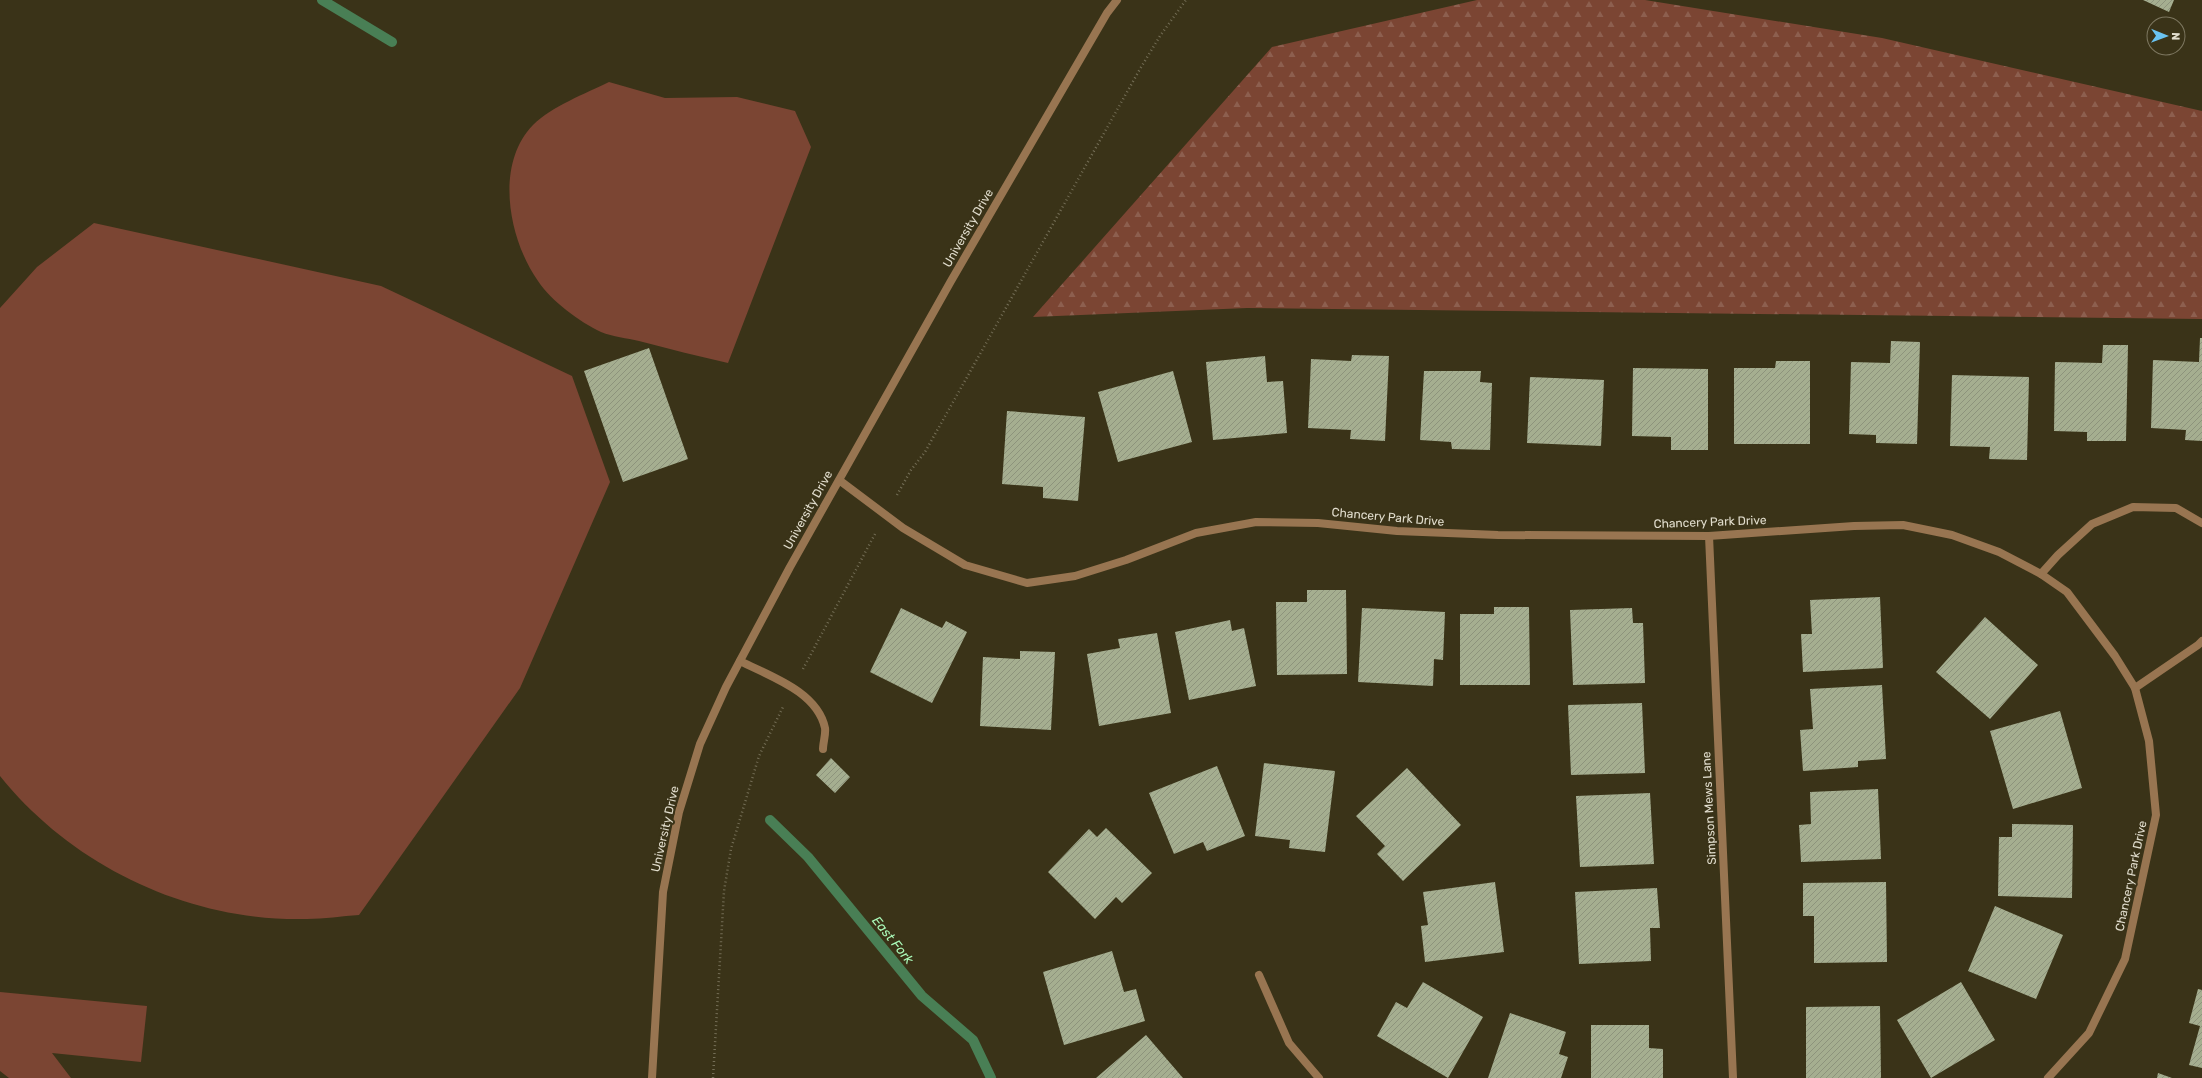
<svg xmlns="http://www.w3.org/2000/svg" width="2202" height="1078" viewBox="0 0 2202 1078" font-family="Rubik,sans-serif">
	<style>
		.grass { fill: #7b4533 }
		.forest { fill: url(#forest-firs) }
		.lines { fill: none; stroke-linecap: round; stroke-linejoin: round }
		.stream { stroke: #497f55; stroke-width: 10 }
		.building { fill: url(#building-hatch) }
		.path { stroke: #746e56; stroke-width: 2.5; stroke-dasharray: 1 3; stroke-linecap: butt }
		.lane { stroke: #987551; stroke-width: 8 }
		.street { stroke: #987551; stroke-width: 8 }
		.labels { text-anchor: middle; dominant-baseline: central; stroke-width: 4; stroke-linejoin: round; paint-order: stroke }
		.street-label { font-size: 12px; fill: #e1ddcd; stroke: #3a3318 }
		.water-label { font-size: 13px; font-style: italic; fill: #abfbba; stroke: #3a3318 }
	</style>
	<defs>
		<pattern id="forest-firs" width="22" height="20" patternUnits="userSpaceOnUse"><rect width="22" height="20" fill="#7b4533"/><path d="M5 1l3.5 6h-7zM16 11l3.5 6h-7z" fill="#8d5f4f"/></pattern>
		<pattern id="building-hatch" width="6" height="6" patternUnits="userSpaceOnUse"><rect width="6" height="6" fill="#a5ae90"/><path d="M-1 1l2-2M0 6l6-6M5 7l2-2" fill="none" stroke="#8d937c"/></pattern>
	</defs>
	<rect width="100%" height="100%" fill="#3a3318"/>
	<path class="grass" d="M609 82 665 98 737 97 795 111 811 147 728 363C698 356 669 349 639 341 627 338 613 337 601 332 580 322 551 301 538 281 509 240 494 165 533 125 552 106 585 94 609 82Z
		M94 223 381 286 572 376 610 482 520 688 359 915C342 916 324 919 307 919 190 922 73 867 0 776V308L37 267Z
		M0 992 147 1006 141 1062 52 1053 71 1078H9L0 1071Z"/>
	<path class="forest" d="M1477 0H1645L1882 38 2202 111V319L1247 308 1033 317 1272 47Z"/>
	<g class="lines">
		<path class="stream" d="M322 0 392 42
			M770 820 808 857 922 996 973 1040 991 1078"/>
	</g>
	<path class="building" d="M2143 0H2174L2169 12Z
		M2200 338H2202V441L2185 440 2186 430 2151 428 2153 360 2199 362Z
		M1891 341 1920 342 1917 444 1876 443V435L1849 434 1851 362 1890 363Z
		M2103 345H2128L2126 441H2087V432L2054 431 2055 362 2102 363Z
		M649 348 688 459 623 482 584 371Z
		M1352 355 1389 356 1385 441 1350 439 1351 430 1308 428 1311 359 1351 361Z
		M1265 356 1267 382 1283 381 1287 433 1213 440 1206 362Z
		M1776 361H1810V444H1734V368H1775Z
		M1633 368 1708 369V450H1671V437L1632 436Z
		M1173 371 1192 442 1118 462 1098 392Z
		M1424 371H1481L1480 382 1492 383 1490 450 1452 449 1451 442 1420 440Z
		M1952 375 2029 377 2027 460 1989 459 1990 447 1950 446Z
		M1530 377 1604 380 1601 446 1527 443Z
		M1007 411 1085 417 1078 501 1043 498V487L1002 484Z
		M1307 590H1346L1347 674 1277 675 1276 602H1307Z
		M1880 597 1883 668 1803 672 1801 634H1812L1810 600Z
		M1494 607H1529L1530 685H1460V614H1494Z
		M901 608 942 628 946 621 967 632 932 703 870 672Z
		M1362 608 1445 612 1443 660 1434 659 1433 686 1358 682Z
		M1632 608 1633 623H1643L1645 683 1573 685 1570 610Z
		M1985 617 2038 665 1990 719 1936 672Z
		M1230 620 1232 631 1244 628 1256 686 1189 700 1175 632Z
		M1157 633 1171 713 1099 726 1087 654 1120 648 1118 639Z
		M1020 651 1055 652 1051 730 980 726 983 657 1020 659Z
		M1882 685 1886 759 1858 761V767L1803 771 1800 730 1813 729 1810 689Z
		M1642 703 1645 773 1571 775 1568 705Z
		M2060 711 2082 788 2013 809 1990 731Z
		M831 758 850 777 835 793 816 775Z
		M1264 763 1335 771 1325 852 1289 848 1290 840 1255 836Z
		M1217 766 1245 836 1207 851 1203 842 1174 854 1149 793Z
		M1407 768 1461 825 1403 881 1377 854 1385 846 1356 816Z
		M1878 789 1881 859 1801 862 1799 825 1811 824 1810 792Z
		M1650 793 1654 864 1580 867 1576 796Z
		M2012 824 2073 825 2072 898 1998 896 1999 837H2012Z
		M1106 828 1152 873 1122 903 1116 897 1095 919 1048 872 1089 829 1097 837Z
		M1495 882 1504 952 1425 962 1421 926 1428 925 1423 892Z
		M1886 882 1887 962 1814 963V916H1803V883Z
		M1657 888 1660 928H1650L1651 961 1579 964 1575 892Z
		M1995 906 2063 935 2036 999 1968 971Z
		M1112 951 1124 992 1136 989 1145 1021 1064 1045 1043 972Z
		M1423 982 1483 1017 1448 1078 1377 1036 1396 1002 1407 1008Z
		M1961 982 1995 1040 1931 1078 1897 1020Z
		M2198 989 2202 990V1068L2189 1065 2200 1026 2189 1023Z
		M1880 1006 1881 1078H1806V1007Z
		M1510 1013 1566 1032 1559 1054 1568 1057 1561 1078H1488Z
		M1591 1025H1649V1048L1663 1049V1078H1591Z
		M1146 1035 1183 1078H1096Z
		M2158 1073 2172 1078H2157Z"/>
	<g class="lines">
		<path class="path" d="M897 495 911 470 925 452 1140 69 1160 36 1186 0
			M803 669 875 534
			M713 1078 724 891 731 849 759 756 783 707"/>
		<path class="lane" d="M2041 574 2058 555 2092 524 2133 507 2176 508 2202 523
			M740 661C769 676 817 691 825 728 826 734 823 743 823 749
			M2135 688 2198 645 2202 641"/>
		<path class="street" d="M839 480 903 528 965 565 1027 583 1075 576 1126 560 1196 533 1256 522 1318 523 1397 531 1498 535 1709 536 1854 526 1903 525 1952 535 1999 552 2041 574 2067 592 2115 656 2135 688 2149 741 2156 815 2125 959 2089 1033 2048 1078
			M1709 536 1733 1078
			M1259 975 1289 1043 1319 1078
			M652 1078 663 892 679 812 700 744 726 687 790 567 951 281 1107 13 1117 0"/>
	</g>
	<g class="labels">
		<g class="street-label">
			<text transform="translate(968 228) rotate(-60)">University Drive</text>
			<text transform="translate(808 510) rotate(-61)">University Drive</text>
			<text transform="translate(1388 517) rotate(5)">Chancery Park Drive</text>
			<text transform="translate(1710 522) rotate(-2)">Chancery Park Drive</text>
			<text transform="translate(1709 808) rotate(-93)">Simpson Mews Lane</text>
			<text transform="translate(665 829) rotate(-77)">University Drive</text>
			<text transform="translate(2131 876) rotate(-78)">Chancery Park Drive</text>
		</g>
		<g class="water-label">
			<text transform="translate(893 940) rotate(51)">East Fork</text>
		</g>
	</g>
	<g transform="translate(2166 36) rotate(91)"><circle r="19" fill="#3a3318" stroke="#7d7760"/>
	<path d="M0-3L7 15L0 10L-7 15Z" fill="#6ac3f1"/>
	<text y="-6" font-size="11" font-weight="bold" text-anchor="middle" fill="#e1ddcd">N</text>
	</g>
</svg>
